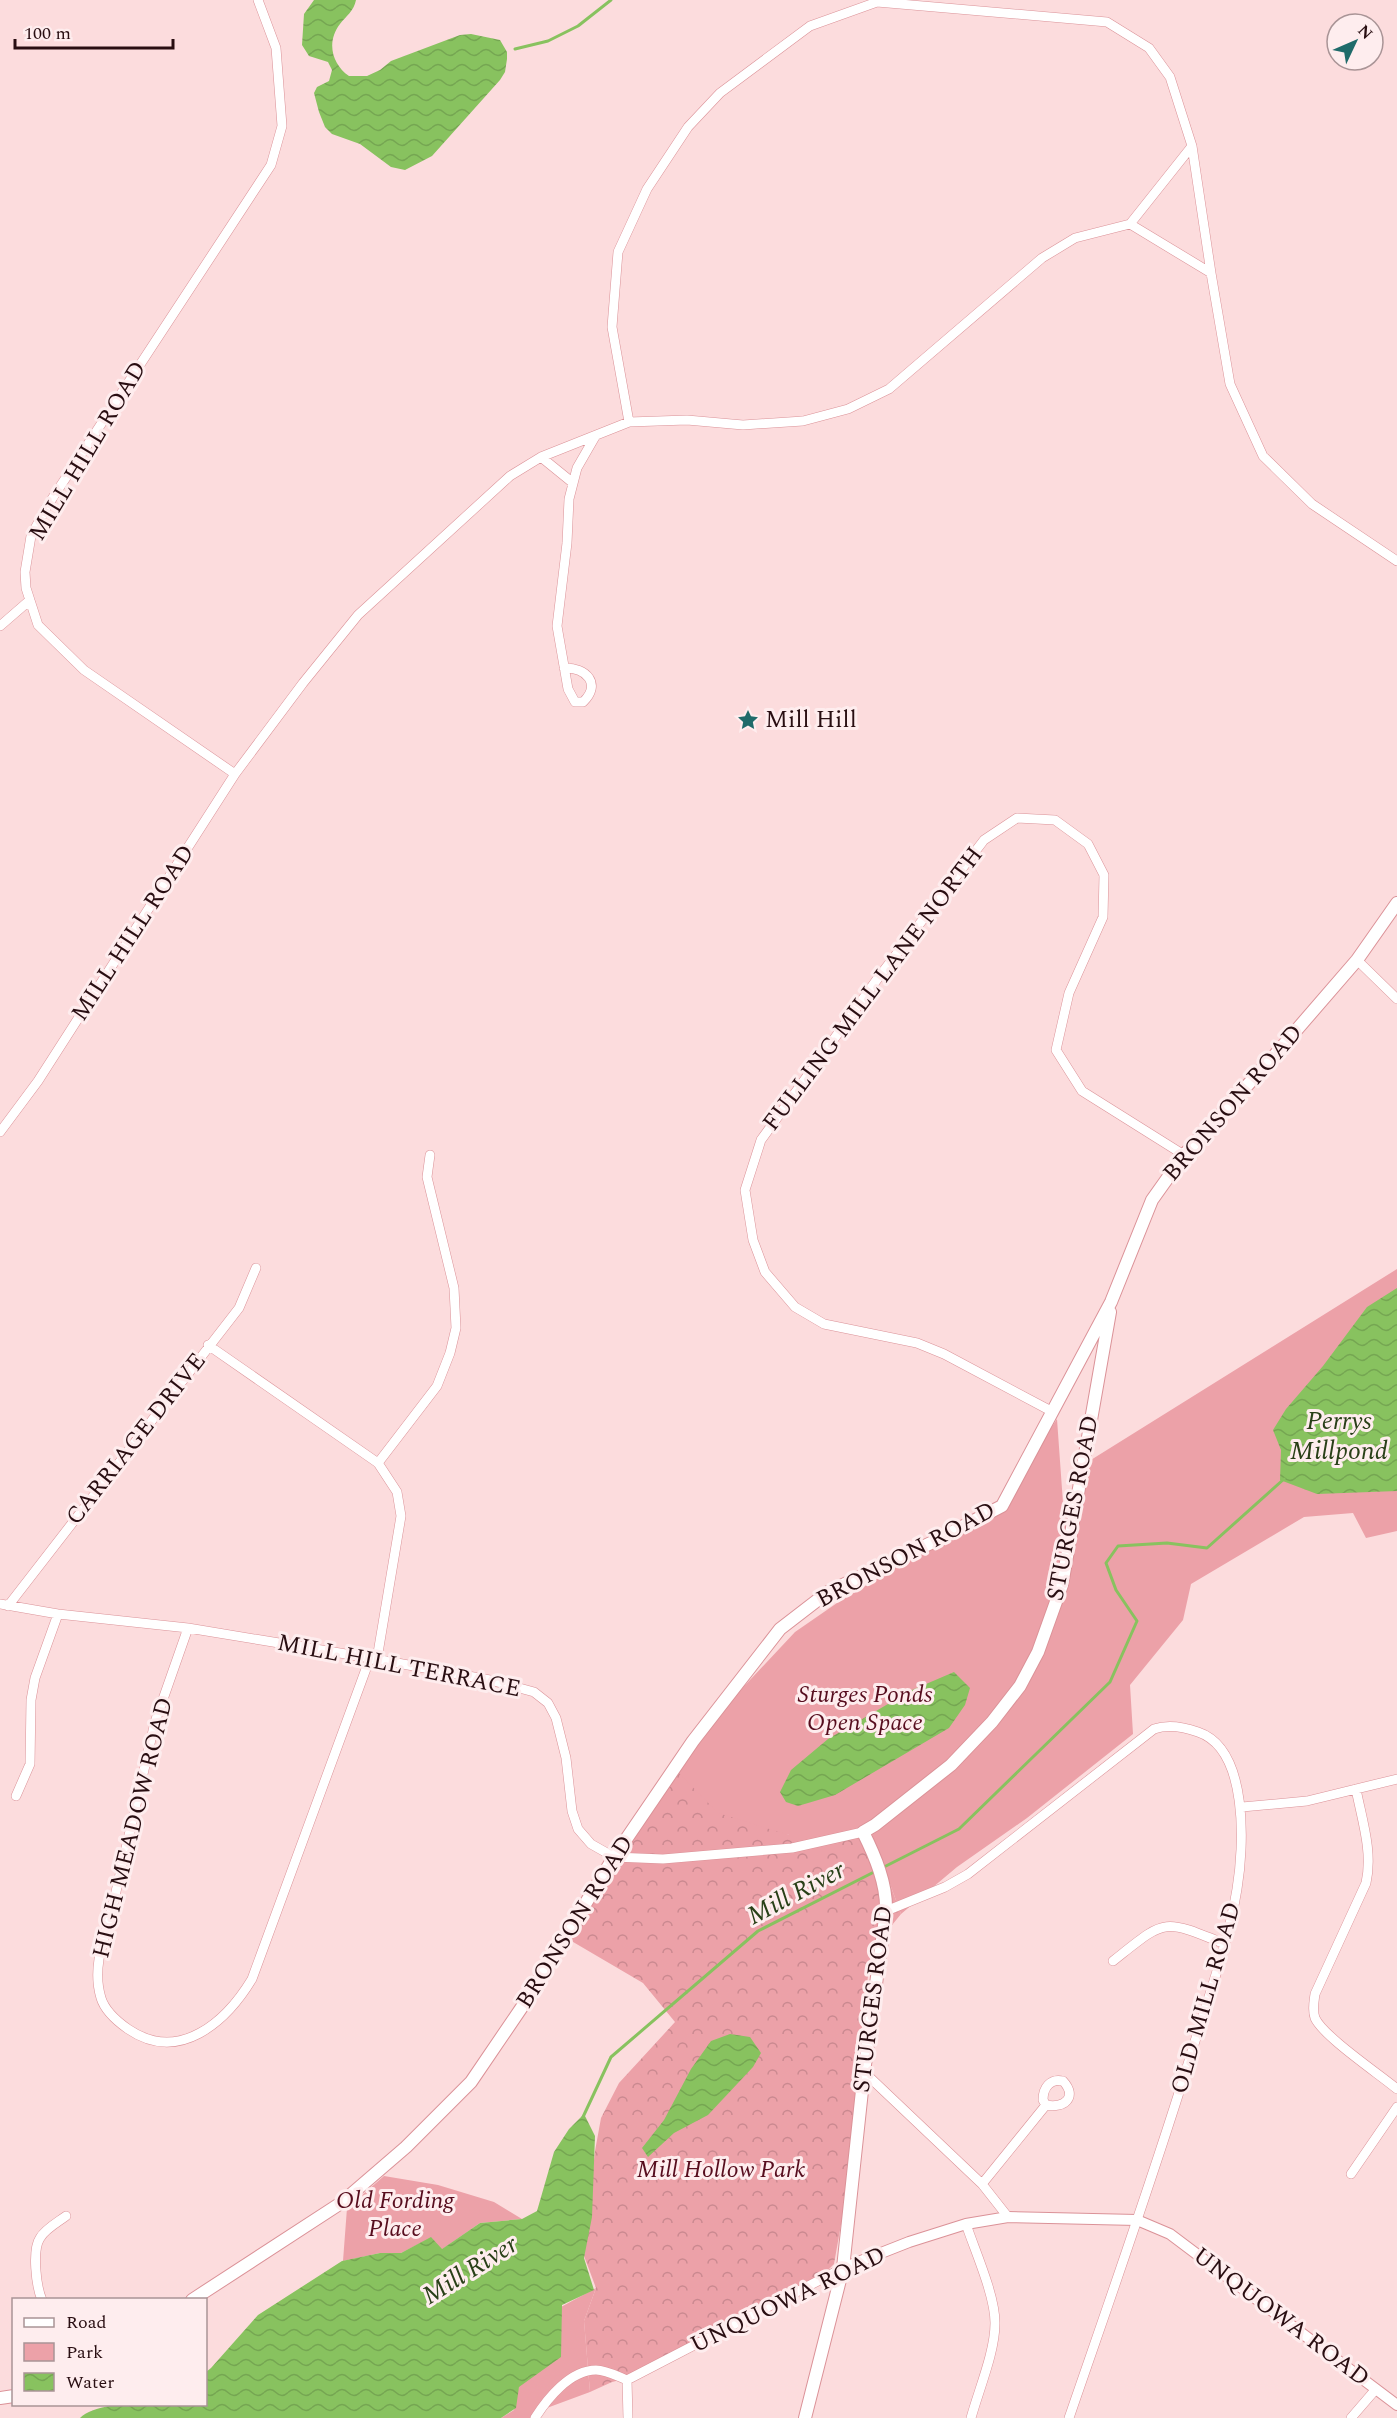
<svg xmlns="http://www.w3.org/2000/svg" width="1397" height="2418" viewBox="0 0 1397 2418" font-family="Spectral,serif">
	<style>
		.forest { fill: url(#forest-crowns) }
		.park { fill: #eca1a8 }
		.water { fill: url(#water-waves) }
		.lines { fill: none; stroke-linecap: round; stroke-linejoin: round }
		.stream { stroke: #88c25f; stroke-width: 3 }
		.minor-casing { stroke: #db9298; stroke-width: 10 }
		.tertiary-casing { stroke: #db9298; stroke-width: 12 }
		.secondary-casing { stroke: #db9298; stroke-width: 14 }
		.minor { stroke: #fff; stroke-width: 9 }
		.tertiary { stroke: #fff; stroke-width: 10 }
		.secondary { stroke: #fff; stroke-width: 12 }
		.labels { text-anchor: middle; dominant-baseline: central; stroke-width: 6; stroke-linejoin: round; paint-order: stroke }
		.street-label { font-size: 24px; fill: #290e12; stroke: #feedee }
		.poi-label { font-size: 24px; fill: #290e12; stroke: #feedee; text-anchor: start }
		.park-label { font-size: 24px; font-style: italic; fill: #570d1e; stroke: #feedee }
		.water-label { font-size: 26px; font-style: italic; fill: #294018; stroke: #feedee }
	</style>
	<defs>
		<pattern id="forest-crowns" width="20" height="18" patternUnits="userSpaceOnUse" patternTransform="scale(1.5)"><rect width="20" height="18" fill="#eca1a8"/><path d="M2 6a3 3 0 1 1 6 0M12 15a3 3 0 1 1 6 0" fill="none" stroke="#ca8990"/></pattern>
		<pattern id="water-waves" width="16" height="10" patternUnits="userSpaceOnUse" patternTransform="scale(1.5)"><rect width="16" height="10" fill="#88c25f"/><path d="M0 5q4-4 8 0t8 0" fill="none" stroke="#75a652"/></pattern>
	</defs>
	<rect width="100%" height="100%" fill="#fcdcdd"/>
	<path class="forest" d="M677 1771 789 1835H872L901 1914 871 1951 858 2060 849 2179 834 2264 826 2272 640 2375 612 2382 590 2392 584 2321 596 2288 584 2256 595 2151 601 2118 619 2083 675 2022 643 1983 568 1939Z"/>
	<path class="park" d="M1397 1269V1531L1366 1538 1353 1513 1304 1517 1191 1584 1183 1620 1130 1685 1133 1734 1027 1818 957 1867 901 1914 872 1835H789L718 1813 677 1771 735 1696 795 1632 837 1603 1001 1504 1057 1419 1064 1517 1078 1468Z
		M384 2176 438 2185 494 2202 522 2219 480 2223 441 2250 431 2238 401 2253H380L343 2261 347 2208Z
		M596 2288 584 2321 590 2392 536 2412 532 2418H501L514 2410 519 2385 561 2307Z"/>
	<path class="water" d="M314 0H356C354 11 346 16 340 24 326 42 332 64 349 76H367L380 70 391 61 460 35 471 34 500 40 507 52V59L505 72 500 80 432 156 405 170 391 167 360 144 332 134 325 127 319 112 314 93 317 87 329 81 332 70 328 62 309 56 302 45 304 14Z
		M1397 1288V1491L1317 1494 1280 1480 1281 1450 1273 1430 1286 1409 1323 1366 1367 1307Z
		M954 1672 970 1688 965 1705 949 1728 835 1795 798 1806 786 1802 780 1792 791 1770 828 1739 912 1690Z
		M730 2034 750 2037 761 2053 753 2067 708 2115 674 2133 648 2157 642 2148 664 2120 691 2069 711 2041Z
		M584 2114 595 2136 592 2217 584 2258 594 2290 562 2305 561 2357 519 2387 516 2408 501 2418H80C101 2397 175 2404 206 2404V2372L211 2368 258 2315 342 2261 380 2253H401L431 2237 442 2249 480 2223 522 2219 537 2211 554 2152 569 2129Z"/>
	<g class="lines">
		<path class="stream" d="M515 49 548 41 578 26 611 0
			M882 1868 959 1829 1110 1682 1137 1621 1116 1590 1106 1563 1118 1546 1167 1543 1207 1548 1284 1479
			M583 2117 611 2057 758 1931 876 1871"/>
		<defs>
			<path id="minor" d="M1130 224 1192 146
				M629 422 612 327 618 252 647 189 688 127 720 93 810 26 877 2 1107 22 1149 48 1170 77 1192 146 1211 273
				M541 457 573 483
				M0 626 30 600
				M564 668C586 667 602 684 583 702H575L568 689 557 626 567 543 569 499 577 468 596 435
				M235 774 84 670 38 625 26 588 25 572 31 536 46 508 271 165 282 126 276 48 258 0
				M1357 960 1397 999
				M0 1132 38 1081 235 774 303 683 358 615 510 476 541 457 629 422 687 420 743 425 803 421 848 409 889 389 1042 258 1075 238 1130 224 1211 273 1230 384 1263 456 1312 504 1397 561
				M208 1345 378 1463 397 1492 401 1516 377 1659
				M1053 1412 944 1354 917 1343 824 1324 795 1307 765 1272 753 1240 745 1190 761 1140 878 978 984 840 1017 818 1055 820 1088 844 1104 875 1103 917 1069 993 1056 1050 1082 1091 1184 1155
				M378 1463 437 1386 450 1353 456 1328 454 1288 427 1177 430 1155
				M0 1604 58 1614 188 1628 370 1658 490 1680 534 1692 548 1703 556 1718 566 1758 572 1811 578 1829 591 1844 614 1857 663 1859 792 1848 863 1832
				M8 1606 239 1308 256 1268
				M188 1628 155 1722 109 1922C101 1946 93 1972 101 1998 105 2011 118 2022 128 2029 179 2064 226 2022 252 1979L370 1658
				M1356 1789C1362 1820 1373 1852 1366 1883L1315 1994C1314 2002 1312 2010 1315 2018 1323 2036 1379 2074 1397 2089
				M16 1796 30 1764 31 1700 35 1678 58 1614
				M1242 1807 1307 1801 1397 1779
				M886 1911 945 1887 968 1874 1154 1729C1168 1724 1184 1727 1198 1732 1249 1749 1244 1847 1237 1889 1228 1944 1208 1998 1192 2051 1154 2175 1111 2296 1069 2418
				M1113 1961C1166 1919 1161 1918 1225 1944
				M864 2072 982 2184 1008 2217
				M1351 2174 1397 2107
				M982 2184 1046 2105C1064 2109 1078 2097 1063 2081 1050 2078 1043 2088 1043 2100L1046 2105
				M966 2224C975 2251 995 2295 995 2323 995 2352 979 2389 971 2418
				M42 2300C36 2286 32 2250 40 2238 45 2229 58 2222 66 2216
				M535 2418C547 2399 570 2370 596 2370 606 2370 617 2376 627 2380
				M628 2418 627 2380 843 2268
				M1351 2418 1376 2389"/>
			<path id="tertiary" d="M843 2268 909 2242 966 2224 1008 2217 1137 2220 1170 2234 1397 2405"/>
			<path id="secondary" d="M192 2300 341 2203 406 2147 471 2082 522 2007 614 1857 693 1741 780 1629 828 1592 935 1541 1002 1506 1111 1302 1152 1200 1184 1155 1274 1056 1357 960 1397 903
				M0 2398 14 2396
				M805 2418 843 2268 864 2072 886 1911C887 1884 875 1856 863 1832L875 1825 951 1765 992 1722 1020 1686 1038 1652 1062 1585 1110 1312"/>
		</defs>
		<use href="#minor" class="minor-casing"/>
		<use href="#tertiary" class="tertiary-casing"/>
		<use href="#secondary" class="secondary-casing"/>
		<use href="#minor" class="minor"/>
		<use href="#tertiary" class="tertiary"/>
		<use href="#secondary" class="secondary"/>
	</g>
	<defs>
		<symbol id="sight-bare" viewBox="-9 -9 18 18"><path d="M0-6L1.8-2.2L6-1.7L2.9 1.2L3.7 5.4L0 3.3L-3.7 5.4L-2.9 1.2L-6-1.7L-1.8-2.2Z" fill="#1f6b6a" stroke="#feedee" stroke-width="2.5" paint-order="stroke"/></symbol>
	</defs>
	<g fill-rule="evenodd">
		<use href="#sight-bare" x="733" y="705" width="30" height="30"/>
	</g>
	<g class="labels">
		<g class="street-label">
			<text transform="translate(88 451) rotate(-59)">MILL HILL ROAD</text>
			<text transform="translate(133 933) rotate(-57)">MILL HILL ROAD</text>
			<text transform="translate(873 989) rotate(-53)">FULLING MILL LANE NORTH</text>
			<text transform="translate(1233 1103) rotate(-49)">BRONSON ROAD</text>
			<text transform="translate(136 1439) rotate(-52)">CARRIAGE DRIVE</text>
			<text transform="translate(1073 1508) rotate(-79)">STURGES ROAD</text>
			<text transform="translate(906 1555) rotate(-28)">BRONSON ROAD</text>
			<text transform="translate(399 1666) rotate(11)">MILL HILL TERRACE</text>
			<text transform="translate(133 1828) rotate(-76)">HIGH MEADOW ROAD</text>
			<text transform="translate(575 1922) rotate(-58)">BRONSON ROAD</text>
			<text transform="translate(1206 1998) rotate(-74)">OLD MILL ROAD</text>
			<text transform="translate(873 1999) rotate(-83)">STURGES ROAD</text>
			<text transform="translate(788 2300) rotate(-26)">UNQUOWA ROAD</text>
			<text transform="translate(1281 2317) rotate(37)">UNQUOWA ROAD</text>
		</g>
		<g class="poi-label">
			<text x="765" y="720">Mill Hill</text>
		</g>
		<g class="park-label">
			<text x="865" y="1695">Sturges Ponds<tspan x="865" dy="28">Open Space</tspan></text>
			<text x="721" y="2170">Mill Hollow Park</text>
			<text x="395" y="2201">Old Fording<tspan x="395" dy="28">Place</tspan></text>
		</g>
		<g class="water-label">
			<text x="1339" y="1421">Perrys<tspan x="1339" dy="30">Millpond</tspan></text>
			<text transform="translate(796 1893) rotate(-28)">Mill River</text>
			<text transform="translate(470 2270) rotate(-32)">Mill River</text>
		</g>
	</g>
	<rect x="12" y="2298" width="195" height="108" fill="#feedee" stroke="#a99496" stroke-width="1.5"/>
	<rect x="24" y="2318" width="30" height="9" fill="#ffffff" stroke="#a99496" stroke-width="1.5"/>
	<text x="66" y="2328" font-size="18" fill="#290e12">Road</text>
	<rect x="24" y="2343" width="30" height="18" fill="#eca1a8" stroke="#a99496" stroke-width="1.5"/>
	<text x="66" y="2358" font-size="18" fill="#290e12">Park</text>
	<rect x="24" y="2373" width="30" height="18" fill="url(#water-waves)" stroke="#a99496" stroke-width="1.5"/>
	<text x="66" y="2388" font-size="18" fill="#290e12">Water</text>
	<g transform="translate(1355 42) rotate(46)"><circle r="28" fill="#feedee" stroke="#a99496" stroke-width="1.5"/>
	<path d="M0-4.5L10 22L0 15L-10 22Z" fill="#1f6b6a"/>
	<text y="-9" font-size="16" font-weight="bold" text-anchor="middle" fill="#290e12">N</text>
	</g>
	<path d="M15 39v9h158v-9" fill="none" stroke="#290e12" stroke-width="3"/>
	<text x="24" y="39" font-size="18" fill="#290e12" stroke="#feedee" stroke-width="4.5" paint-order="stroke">100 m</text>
</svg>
